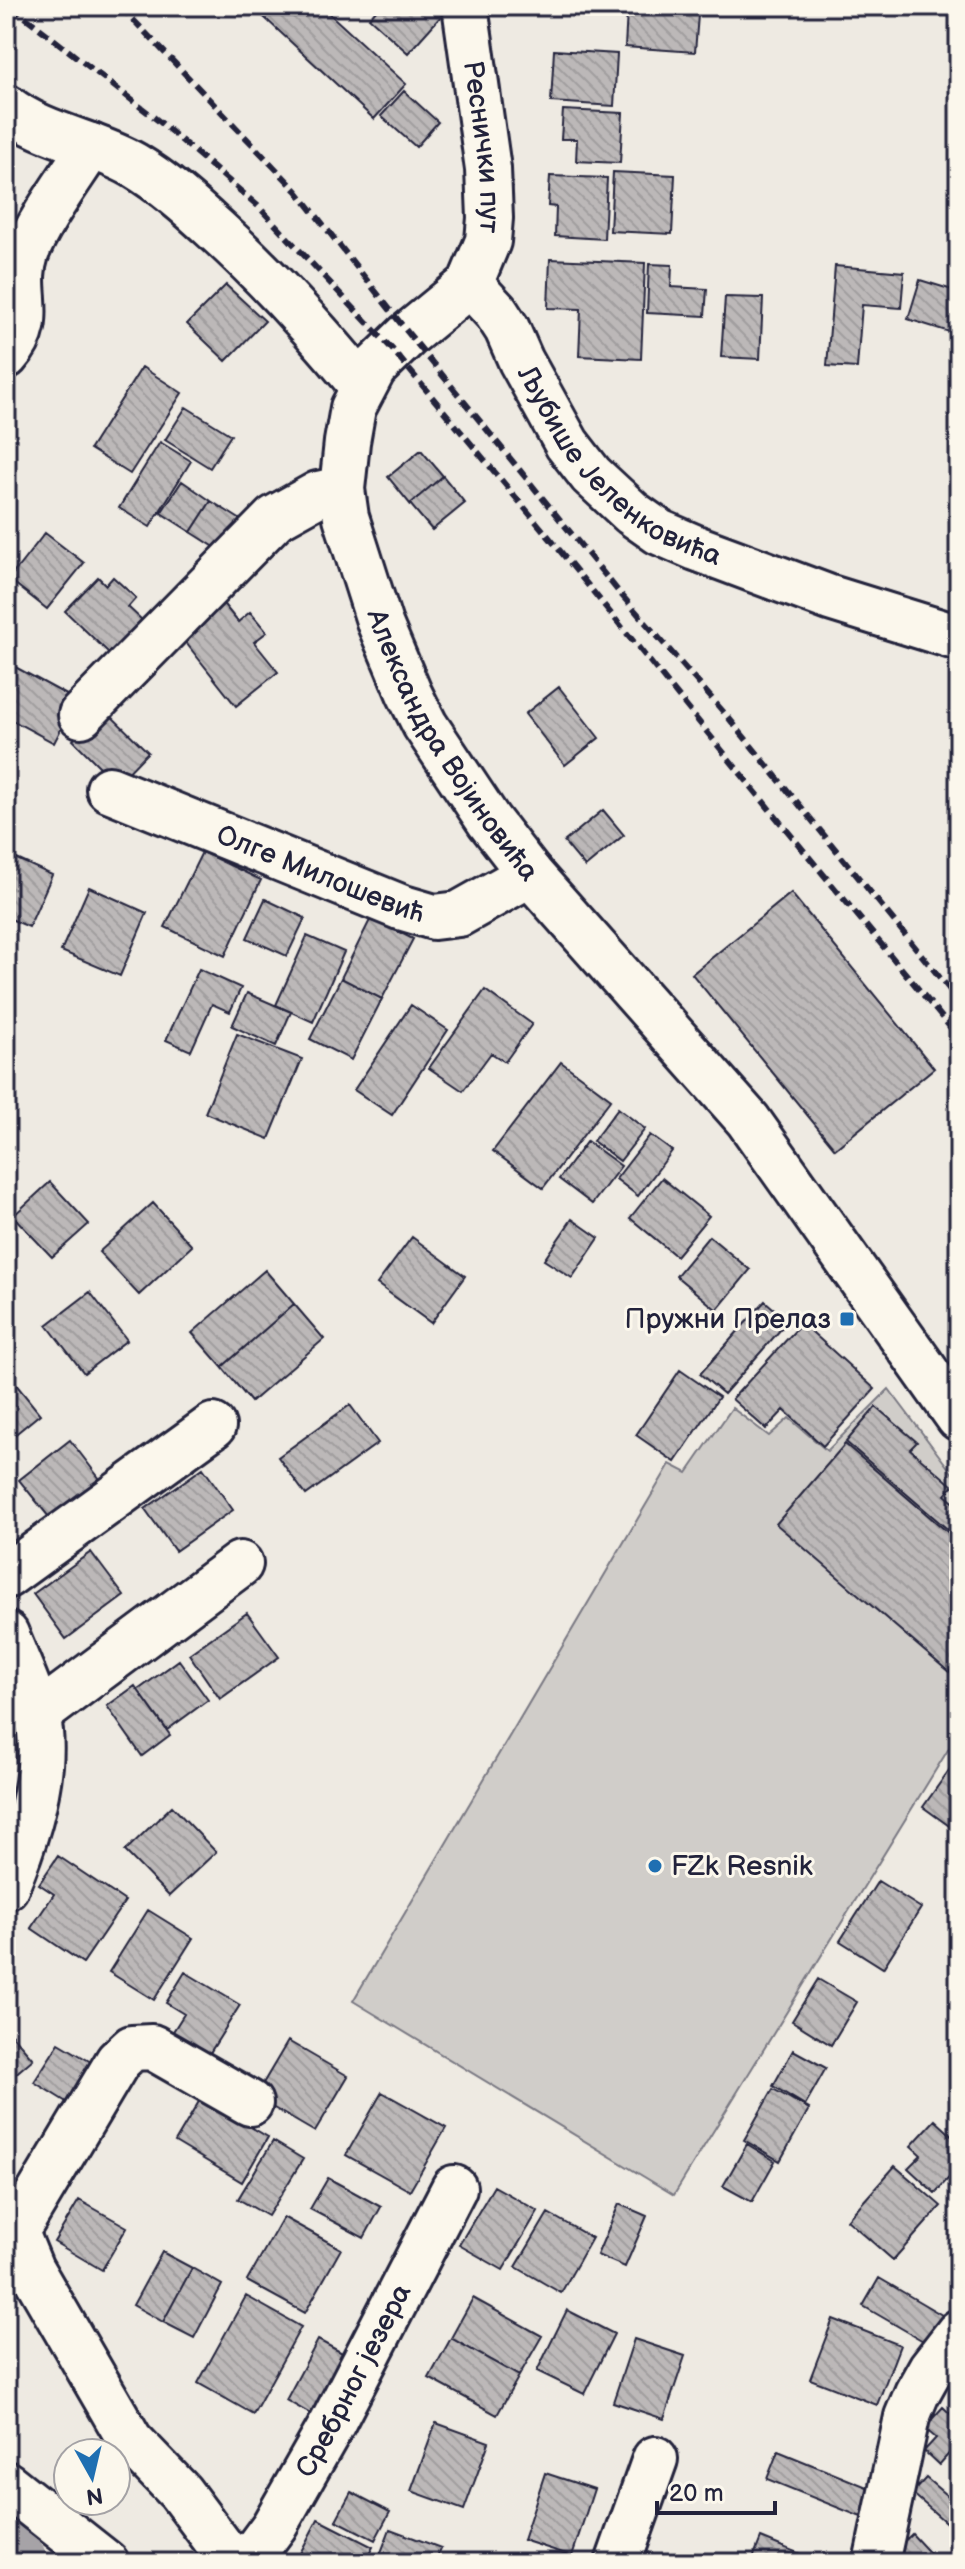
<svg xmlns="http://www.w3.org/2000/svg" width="965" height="2569" viewBox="0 0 965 2569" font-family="'Balsamiq Sans',sans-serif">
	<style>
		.garden { fill: #d0cdc9; stroke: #797882; stroke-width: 2 }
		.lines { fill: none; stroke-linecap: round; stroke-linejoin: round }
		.river { stroke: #a6a3a7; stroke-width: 70 }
		.building { fill: url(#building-back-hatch); stroke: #22223b; stroke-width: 2 }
		.minor-casing { stroke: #22223b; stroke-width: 50 }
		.minor { stroke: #fbf7ec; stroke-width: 44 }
		.rail { stroke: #22223b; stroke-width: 6; stroke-dasharray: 12 6; stroke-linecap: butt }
		.poi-dot { fill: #1f6fb2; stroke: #fbf7ec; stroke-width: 3 }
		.labels { text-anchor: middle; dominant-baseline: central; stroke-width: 6; stroke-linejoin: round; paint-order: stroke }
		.street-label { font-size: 28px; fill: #22223b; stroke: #fbf7ec }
		.poi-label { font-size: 28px; fill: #22223b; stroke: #fbf7ec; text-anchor: end }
	</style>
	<defs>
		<pattern id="building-back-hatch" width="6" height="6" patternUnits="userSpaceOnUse" patternTransform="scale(2)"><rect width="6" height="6" fill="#bcb8b8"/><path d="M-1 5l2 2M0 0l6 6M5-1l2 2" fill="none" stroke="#a19e9f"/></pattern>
	</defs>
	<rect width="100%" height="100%" fill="#eeeae2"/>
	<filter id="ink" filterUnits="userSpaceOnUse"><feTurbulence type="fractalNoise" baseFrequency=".0125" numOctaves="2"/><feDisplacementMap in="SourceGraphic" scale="16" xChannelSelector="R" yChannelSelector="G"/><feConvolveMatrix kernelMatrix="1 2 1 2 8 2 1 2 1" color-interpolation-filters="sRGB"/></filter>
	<g filter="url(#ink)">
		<path class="garden" d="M889 1389 959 1482V1732L674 2195 353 2001 670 1464 687 1473 732 1408 769 1436 789 1418 827 1451Z"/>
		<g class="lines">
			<path class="river" d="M6 2558 12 2563"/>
		</g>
		<path class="building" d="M252 6H321L406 84 374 119Z
			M373 6H434L443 14 408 53 369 18 377 9Z
			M562 6H610V10Z
			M627 11 698 15 695 52 625 47Z
			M554 50 617 54 614 106 551 102Z
			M404 91 438 122 416 147 381 116Z
			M563 110 623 113 620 163 576 161 577 139H561Z
			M613 172 675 175 672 234 610 231Z
			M550 176 607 178 604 239 555 236 556 207 548 206Z
			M550 259 645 263 641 359 579 356 581 309 548 308Z
			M649 264 672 265 671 287 707 289 705 316 647 313Z
			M835 266 904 272 901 308 862 305 857 368 827 366Z
			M920 280 959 292V335L908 319Z
			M226 285 265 321 226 361 187 324Z
			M725 297 763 298 760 359 721 357Z
			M142 367 182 393 130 474 90 449Z
			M186 407 231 435 210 468 165 440Z
			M160 442 191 461 150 527 119 508Z
			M421 450 443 476 410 504 388 477Z
			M443 476 465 503 432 530 410 504Z
			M182 481 211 501 191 532 161 513Z
			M211 501 241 520 221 551 191 532Z
			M45 533 84 563 47 609 9 579Z
			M98 577 106 585 113 577 136 598 128 607 142 620 110 654 65 611Z
			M221 601 238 622 250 612 267 632 254 642 278 672 236 706 179 634Z
			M6 662 76 700 54 743 6 717Z
			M559 687 599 738 565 765 525 714Z
			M104 709 148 752 117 784 73 740Z
			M603 810 624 835 585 867 564 842Z
			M202 852 261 880 225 956 165 927Z
			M6 854 52 875 29 927 6 917Z
			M89 887 147 913 120 976 61 951Z
			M791 893 934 1068 835 1149 692 974Z
			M265 899 305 918 287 956 247 938Z
			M371 918 413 939 382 999 341 978Z
			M307 936 344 952 313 1022 276 1005Z
			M199 969 241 988 230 1012 212 1004 191 1051 166 1040Z
			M341 978 382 999 351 1060 310 1039Z
			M485 990 532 1024 505 1062 491 1053 463 1091 429 1068Z
			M247 993 291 1012 276 1046 232 1026Z
			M411 1005 448 1030 392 1115 354 1090Z
			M237 1034 302 1059 269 1139 205 1113Z
			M561 1062 611 1099 543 1188 493 1151Z
			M618 1108 645 1129 620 1161 593 1141Z
			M650 1135 672 1151 638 1196 616 1179Z
			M587 1141 621 1166 592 1204 559 1179Z
			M662 1178 709 1216 676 1256 630 1218Z
			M50 1182 89 1224 52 1257 13 1216Z
			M153 1203 192 1246 139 1295 99 1252Z
			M572 1219 599 1238 572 1278 544 1260Z
			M709 1236 750 1270 717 1310 676 1276Z
			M412 1237 465 1276 431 1323 377 1284Z
			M265 1270 294 1304 222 1367 192 1333Z
			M90 1292 127 1340 84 1373 47 1325Z
			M765 1301 788 1321 724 1394 700 1374Z
			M294 1304 324 1339 251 1402 222 1367Z
			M802 1323 875 1389 823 1446 784 1410 766 1429 732 1399Z
			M680 1370 719 1397 675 1462 636 1435Z
			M6 1372 40 1414 6 1442Z
			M350 1405 378 1443 306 1495 278 1457Z
			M876 1407 917 1442 910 1449 953 1486 945 1495 959 1507V1539L846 1442Z
			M70 1440 103 1483 53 1522 19 1480Z
			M845 1444 959 1542V1661L949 1672 776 1524Z
			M203 1468 233 1510 175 1551 145 1509Z
			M91 1552 124 1596 66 1639 33 1594Z
			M247 1613 279 1657 220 1699 189 1654Z
			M179 1660 208 1700 167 1730 138 1690Z
			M135 1686 170 1735 142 1756 107 1706Z
			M957 1759 959 1761V1833L923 1807Z
			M172 1806 216 1852 169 1896 125 1851Z
			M58 1856 125 1901 83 1963 31 1928 54 1894 39 1884Z
			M878 1881 921 1908 883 1968 840 1941Z
			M148 1910 193 1938 154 2000 109 1972Z
			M185 1972 240 2005 201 2067 165 2044 184 2014 166 2003Z
			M818 1979 857 2002 831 2045 792 2021Z
			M6 2028 33 2059 6 2082Z
			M288 2041 348 2076 315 2132 255 2097Z
			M59 2043 101 2068 76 2108 34 2082Z
			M793 2050 826 2068 805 2105 773 2086Z
			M773 2089 809 2109 780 2161 744 2140Z
			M382 2092 446 2128 410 2191 346 2155Z
			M201 2098 268 2137 242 2182 175 2142Z
			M935 2120 959 2142V2167L935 2193 908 2168 921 2155 911 2146Z
			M273 2141 303 2159 268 2216 238 2199Z
			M747 2144 775 2161 752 2202 723 2186Z
			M895 2166 941 2206 893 2260 847 2220Z
			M328 2178 381 2207 364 2238 310 2209Z
			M494 2186 538 2211 503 2270 459 2245Z
			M79 2200 127 2227 102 2270 54 2242Z
			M619 2204 647 2216 625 2267 597 2255Z
			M548 2213 592 2238 561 2293 516 2267Z
			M283 2217 341 2249 305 2313 247 2281Z
			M162 2252 192 2268 163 2322 133 2305Z
			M192 2268 222 2285 194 2338 163 2322Z
			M879 2278 942 2315 925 2342 863 2306Z
			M246 2296 301 2327 253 2414 198 2383Z
			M473 2298 542 2336 519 2376 451 2338Z
			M567 2310 614 2334 584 2394 537 2371Z
			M833 2319 900 2345 877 2405 810 2379Z
			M451 2338 519 2376 497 2415 429 2378Z
			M634 2339 685 2356 664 2419 613 2402Z
			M318 2340 348 2356 316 2417 286 2400Z
			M943 2407 959 2422V2452L954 2448 939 2465 924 2451 936 2438 924 2428Z
			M436 2423 489 2442 464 2510 411 2491Z
			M778 2451 872 2489 861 2517 767 2479Z
			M545 2473 594 2489 572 2556 523 2540Z
			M926 2478 952 2500 959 2492 958 2533 912 2493Z
			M351 2492 390 2512 375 2540 336 2520Z
			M318 2519 373 2547 364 2563H295Z
			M390 2529 441 2548 435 2563H377Z
			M912 2534 939 2563H911L897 2548Z
			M761 2538 822 2563H751Z"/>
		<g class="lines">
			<defs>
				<g id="minor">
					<path id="s1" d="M465 6 488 169 490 218 488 241 470 284 409 334 374 368 353 408 347 442 342 489 346 517 380 624 409 693 425 725 489 821 530 874 748 1120 959 1418"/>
					<path d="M6 107C43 136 94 142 134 165 164 183 190 206 216 230 269 278 317 331 362 386"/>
					<path id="s2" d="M470 284 496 312 507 329 521 361 567 444 591 475 632 513 659 532 696 548 830 598 959 638"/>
					<path d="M6 356C39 320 13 292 26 254 37 223 72 176 91 146"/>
					<path d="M81 715 275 518 318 494 342 489"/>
					<path id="s3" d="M109 789 400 907 434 917 459 914 530 874"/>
					<path d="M6 1576 213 1426"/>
					<path d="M6 1634C18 1665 36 1699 40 1732 45 1782 25 1842 6 1887"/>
					<path d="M36 1716 240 1564"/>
					<path d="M6 2208 31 2269 130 2440 180 2492 233 2563"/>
					<path d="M14 2226 23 2220 118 2061 132 2048 152 2047 250 2103"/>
					<path d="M6 2484 106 2563"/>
					<path id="s4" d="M238 2563 257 2549 274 2526 331 2426 454 2188"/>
					<path d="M618 2563 655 2459"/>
					<path d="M876 2563 907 2417 917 2393 931 2368 959 2332"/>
				</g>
			</defs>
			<use href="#minor" class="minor-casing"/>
			<use href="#minor" class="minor"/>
			<path class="rail" d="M11 6 160 122 258 206 392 349 548 536 780 822 959 1038
				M120 6 297 191 409 334 618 591 727 716 959 1001"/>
		</g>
	</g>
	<g class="poi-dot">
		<rect x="839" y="1311" width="16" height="16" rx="4"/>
		<circle cx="655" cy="1866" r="8"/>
	</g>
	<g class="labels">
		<g class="street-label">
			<text stroke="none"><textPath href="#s1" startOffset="142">Реснички пут</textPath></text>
			<text stroke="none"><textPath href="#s2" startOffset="242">Љубише Јеленковића</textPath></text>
			<text stroke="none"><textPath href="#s1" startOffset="820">Александра Војиновића</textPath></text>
			<text stroke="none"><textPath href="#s3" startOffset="228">Олге Милошевић</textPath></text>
			<text stroke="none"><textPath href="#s4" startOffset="218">Сребрног језера</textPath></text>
		</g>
		<g class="poi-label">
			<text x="831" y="1319">Пружни Прелаз</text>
			<text x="671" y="1866" text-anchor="start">FZk Resnik</text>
		</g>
	</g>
	<rect width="965" height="2569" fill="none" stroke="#fbf7ec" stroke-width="32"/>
	<rect x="16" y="16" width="933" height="2537" fill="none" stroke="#22223b" stroke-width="3" filter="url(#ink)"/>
	<g transform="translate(92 2477) rotate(172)"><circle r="38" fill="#fbf7ec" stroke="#a4a2a5" stroke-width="2"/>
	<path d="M0-6L14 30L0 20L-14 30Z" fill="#1f6fb2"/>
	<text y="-12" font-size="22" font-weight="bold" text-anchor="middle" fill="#22223b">N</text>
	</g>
	<path d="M657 2501v12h118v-12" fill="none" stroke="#22223b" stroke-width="4"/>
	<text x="669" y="2501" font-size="24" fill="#22223b" stroke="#fbf7ec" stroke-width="6" paint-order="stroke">20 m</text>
</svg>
